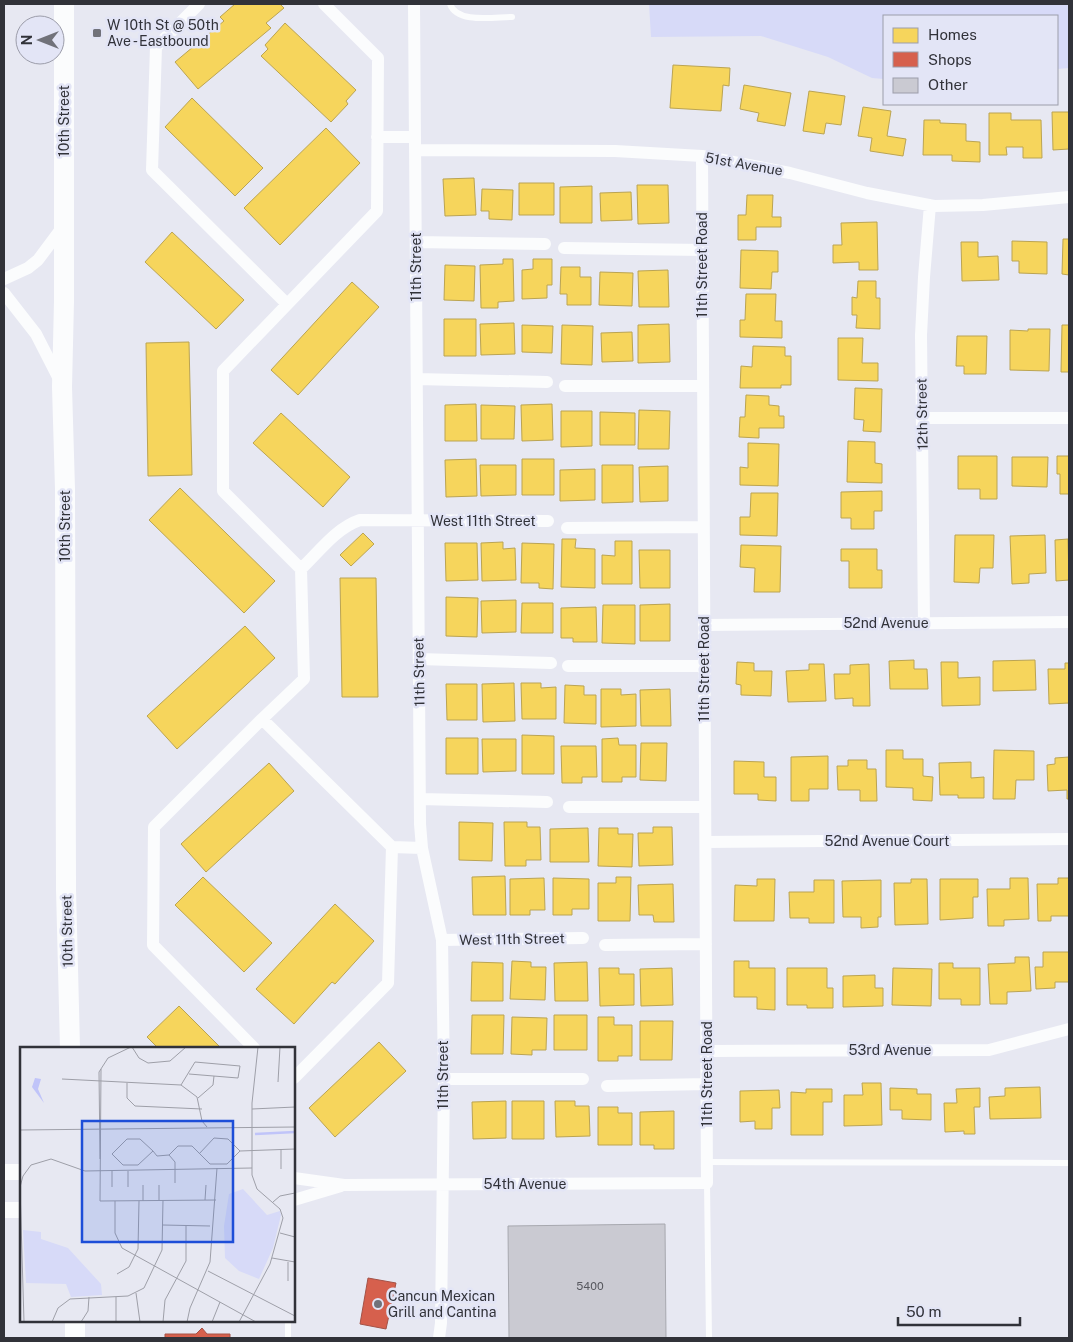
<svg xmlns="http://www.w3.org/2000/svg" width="1073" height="1342" viewBox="0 0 1073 1342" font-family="'Public Sans',sans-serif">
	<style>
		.green { fill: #d7daf8 }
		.homes { fill: #f6d55c; stroke: #bba452 }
		.shops { fill: #d6604d; stroke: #a45247 }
		.building { fill: #cacad2; stroke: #a7a8af }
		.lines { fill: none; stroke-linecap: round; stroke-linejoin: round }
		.service { stroke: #fbfcfd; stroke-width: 6 }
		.minor { stroke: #fbfcfd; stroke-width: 12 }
		.tertiary { stroke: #fbfcfd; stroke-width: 16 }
		.primary { stroke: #fbfcfd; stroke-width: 20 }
		.poi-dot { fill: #71727a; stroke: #e3e5f6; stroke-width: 2 }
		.labels { text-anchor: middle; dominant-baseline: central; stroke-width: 5; stroke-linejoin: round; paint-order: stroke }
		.number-label { font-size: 11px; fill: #57585f }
		.poi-label { font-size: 14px; fill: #313239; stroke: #e3e5f6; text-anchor: start }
		.street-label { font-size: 14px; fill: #313239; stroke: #e3e5f6 }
		.inset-river { fill: none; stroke: #c0c4f9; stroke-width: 2.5 }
		.inset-road { fill: none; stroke: #9e9fa8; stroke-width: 1 }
		.view { fill: #1d4ed8; fill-opacity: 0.15; stroke: #1d4ed8; stroke-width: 2.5 }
		.inset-edge { fill: none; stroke: #313239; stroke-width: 2.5 }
	</style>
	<rect width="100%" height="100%" fill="#e7e8f2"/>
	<path class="green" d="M649 4H1069V68L1057 69V16H884V79L872 78 828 57 761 36 651 37Z"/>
	<path class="homes" d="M235 4H280L284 8 266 23 271 28 198 89 175 62 224 21 220 17Z
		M285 23 356 90 346 101 348 104 331 122 261 56 268 49 265 45Z
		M673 65 730 68 729 86 723 85 721 111 670 108Z
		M744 85 791 93 785 126 757 121 759 113 740 109Z
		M809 91 845 96 841 125 826 123 824 134 803 131Z
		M192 98 263 168 235 196 165 127Z
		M863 107 891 111 887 136 906 139 903 156 870 151 872 138 858 136Z
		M1052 112H1069V149L1053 150Z
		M989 113H1011V120H1041L1042 158H1023V147H1006L1007 155H989Z
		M924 120H940V123L966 124V141L980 142V162L952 161V155H923Z
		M326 128 360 163 280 245 244 208Z
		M474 178 476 215 445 216 443 179Z
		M519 183H554V215H519Z
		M637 185H668L669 223 638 224Z
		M592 186V223H560V187Z
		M482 189 513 190 512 220 489 219V211H481Z
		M631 192 632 220 601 221 600 193Z
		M747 195H773L772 217H781V227H756V240H738V215H746Z
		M877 222 878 270H859V262L833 263V245H842L841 223Z
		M172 232 244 300 216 329 145 262Z
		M1063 239H1069V275L1062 274Z
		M1012 241 1047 242V274L1019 273V261H1012Z
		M961 242H978V257L998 256 999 280 962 281Z
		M741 250 778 251V272H772L771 289 740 288Z
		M503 259H513L514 301 498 302V308H481L480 265 503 264Z
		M533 259H552V285H547V298L522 299V270L533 269Z
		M445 265 475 266 474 301 444 300Z
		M561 267H580V277H591V305H567V294H560Z
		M668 270 669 307H639L638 271Z
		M600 272 633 273 632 306 599 305Z
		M858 281H876V298H880V329L856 328 857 315H852V297L857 298Z
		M352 282 379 307 298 395 271 370Z
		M746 294H776L775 321H782V338L740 337V320H745Z
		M444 319H476V356H444Z
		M514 323 515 354 481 355 480 324Z
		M669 324 670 362 638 363V325Z
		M522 325 553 326 552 353 522 352Z
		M562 325 593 326 592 365 561 364Z
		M1062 325H1069V372H1061Z
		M1028 329H1050L1049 371 1010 370V330L1028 331Z
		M632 332 633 361 602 362 601 333Z
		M957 336H987L986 374H964V366H956Z
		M838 338H863L862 363H878V381L838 380Z
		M189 342 192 475 148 476 146 343Z
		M753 346 785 347V356H791V385H781V388H740L741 366 752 367Z
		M855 388 882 389 881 432 863 431 864 420 854 419Z
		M746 395 769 396V405L779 406V416H784V428H759V438L739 437 740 417H745Z
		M476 404 477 441H445V405Z
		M552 404 553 440 522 441 521 405Z
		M481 405 515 406 514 439H481Z
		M639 410 670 411 669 449H638Z
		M561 411H592V446L561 447Z
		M600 412 635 413V445H600Z
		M281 413 350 477 323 507 253 443Z
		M848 441 875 442V463L882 464V483L847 482Z
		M748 443 779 444 778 486 740 485V467L748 468Z
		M958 456H997V499H980V489H958Z
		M1057 456H1069V494H1060V474H1057Z
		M1012 457H1048L1047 487 1012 486Z
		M476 459 477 496 446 497 445 460Z
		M522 459H554V495H522Z
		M480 465H516V495L481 496Z
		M602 465H633V502L602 503Z
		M668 466V501L640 502 639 467Z
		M595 469V500L560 501V470Z
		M180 488 275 581 244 613 149 520Z
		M882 491V511H874V529H851V518H841V492Z
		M751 493H778L777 536 740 535V517H750Z
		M363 533 374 544 351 566 340 555Z
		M955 535H994L993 568H980L979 583 954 582Z
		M1045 535 1046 573 1029 574V583L1012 584 1010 536Z
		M562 539H576L575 548 595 549V588L561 587Z
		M1068 539 1069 580 1056 581 1055 540Z
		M615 541H632V584H602V555L615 556Z
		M503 542V549L515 548 516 580 482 581 481 543Z
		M445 543H477L478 580 446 581Z
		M522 543 554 544 553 589 539 588V583H521Z
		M741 545 781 546 780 592H754L755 568 740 567Z
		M841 549H877V570H882V588H849V561H841Z
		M639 550H670V588H640Z
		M340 578H376L378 697H342Z
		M446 597 478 598 477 637 446 636Z
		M516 600V632L482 633 481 601Z
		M522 603H553V633H521Z
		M670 604V641H640V605Z
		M603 605H635V644L602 643Z
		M596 607 597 642H573V638H561V608Z
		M245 626 275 658 177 749 147 716Z
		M914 660V669H927L928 689H890L889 661Z
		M1035 660 1036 690 993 691V661Z
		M737 662 754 663V671H772L771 696 741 695V685L736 684Z
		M941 662H958V678L980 677V705L942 706Z
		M1065 663H1069V703L1049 704 1048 669H1065Z
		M809 664H824L826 701 788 702 786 671 809 670Z
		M869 664 870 706H853V698L835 699 834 674H850V665Z
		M514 683 515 721 483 722 482 684Z
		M521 683H541V688L556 687V719H522Z
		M446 684H477V720H447Z
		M565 685 584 686V695H596V724L564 723Z
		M601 689H621V695L636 694V726L601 727Z
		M670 689 671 726H641L640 690Z
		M522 735 554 736V774H522Z
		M446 738H478V774H446Z
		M618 738 619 745H636V777H622V782H602V739Z
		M482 739H516V771L483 772Z
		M641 743H667L666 781 640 780Z
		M561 746H596L597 777H582V783H562Z
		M886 750H903V759H923V776L933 777 932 801 913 800V788L886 787Z
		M994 750 1034 751V780H1016L1015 799H993Z
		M828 756V789H809V801H791V757Z
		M1069 757V799H1067V790L1048 791 1047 765 1055 764V758Z
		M848 760H867V769H876L877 801H860V790H838L837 766H848Z
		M734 761 764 762V777H776V801L758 800V794H734Z
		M971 762V778L984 777V798H958V795H940L939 763Z
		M269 763 294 791 206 872 181 844Z
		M459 822 493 823 492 861 459 860Z
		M504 822H527V827H540L541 860H526V866H505Z
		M653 827H672L673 865 639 866 638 833H653Z
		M588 828 589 862H550V829Z
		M599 828H618V834H633L632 867 598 866Z
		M505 876 506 915H473L472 877Z
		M203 877 272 943 244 972 175 905Z
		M616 877H631L630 921H598V883H616Z
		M544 878 545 910H530V915H510V879Z
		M553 878 589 879V909H572V915H553Z
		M1010 878H1028L1029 919 1004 920V926H988L987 889H1010Z
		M1058 878H1069V916H1051V921H1038L1037 884H1058Z
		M757 879H775L774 921H734L735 885 757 886Z
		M911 879H927L928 924 895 925 894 883H911Z
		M940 879H978V897H973V918L940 920Z
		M814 880H834V923H809V918H790L789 892H814Z
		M881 880V917H878V927L861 928V917H843L842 881Z
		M673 884 674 922H654L653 915H639L638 885Z
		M335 904 374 941 335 984 332 982 294 1024 256 989Z
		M1043 952H1069V982H1055V988L1036 989 1035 967H1043Z
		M1015 957H1029L1031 991 1007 992V1004H990L988 964 1015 963Z
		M512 961 531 962V967H546L545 1000 510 999Z
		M734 961H749V968H775V1010L757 1009V997H734Z
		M472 962 503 963V1001H471Z
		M587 962 588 1001H555L554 963Z
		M939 963H953V968H980V1005H961V999H939Z
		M599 968H619V974H634V1005L600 1006Z
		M672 968 673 1005 641 1006 640 969Z
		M787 968H827V988H833V1008H807V1005H787Z
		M893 968 932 969 931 1006 892 1005Z
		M875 975V988H883V1006L843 1007V976Z
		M179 1006 221 1048H158L147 1037Z
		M472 1015H504L503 1054H471Z
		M554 1015H587V1050H554Z
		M512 1017 547 1018 546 1050H532V1055L511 1054Z
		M598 1017H614V1025H632V1056H618V1061H598Z
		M640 1021H673L672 1060H640Z
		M379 1042 406 1071 335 1137 309 1108Z
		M862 1083H881L882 1125 844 1126V1095H863Z
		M1040 1087 1041 1118 990 1119 989 1097 1005 1096V1088Z
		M890 1088 917 1089V1094H931V1120L902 1119V1110H890Z
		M980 1088V1107H974L975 1134H964V1131L945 1132 944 1103H957L956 1089Z
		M806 1089H832V1102H823V1135H791V1092L806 1093Z
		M779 1090 780 1108H772V1129H755V1121L740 1122V1091Z
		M506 1101V1138L473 1139 472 1102Z
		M512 1101H544V1139H512Z
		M555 1101H575V1106H589L590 1136 556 1137Z
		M598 1107H618V1113H632V1145H598Z
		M674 1111V1149H654V1145H640V1112Z"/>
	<path class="shops" d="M368 1278 396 1283 386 1329 360 1324Z
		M202 1328 207 1334H230V1338H165V1334H196Z"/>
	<path class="building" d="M665 1224 666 1338H509L508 1226Z"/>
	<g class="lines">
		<path class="service" d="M450 4C457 24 494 17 512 17
			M707 1162 1069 1163
			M707 1183 709 1338
			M288 1321V1338"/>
		<path class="minor" d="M199 4 156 47 152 170 287 304
			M414 4 420 824 422 848 442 940 444 1079 441 1323 439 1338
			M377 137H415
			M415 150 615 151 702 156 790 173 867 193 934 206 983 205 1069 197
			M416 242 545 244
			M564 248 702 250
			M4 279 28 268 38 260 64 225
			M4 293 36 334 59 379
			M417 379 547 382
			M565 386H702
			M923 418H1069
			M567 528 703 527
			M301 569C319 552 336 528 360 520L548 521
			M924 623 921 335 924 277 930 205
			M704 625 1069 622
			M419 659 551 663
			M568 666H704
			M262 719 392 847 388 983 294 1078
			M420 799 547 802
			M569 807H705
			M706 842 1069 839
			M392 847 422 848
			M442 940 583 938
			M605 945 706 944
			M254 1048 153 945 154 827 262 719 304 679 301 569 223 491V371L377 211 378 58 324 4
			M707 1051 989 1050 1069 1029
			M444 1079H583
			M607 1086 707 1084
			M294 1178 344 1185 707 1183 702 156
			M294 1200 341 1186"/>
		<path class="tertiary" d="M4 1172H21
			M4 1210H21"/>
		<path class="primary" d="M64 4V301L62 387 65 489 66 889 70 1048
			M75 1321V1338"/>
	</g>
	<g class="poi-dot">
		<rect x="92" y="28" width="10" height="10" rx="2.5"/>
		<circle cx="378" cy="1304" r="5"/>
	</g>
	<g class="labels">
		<g class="number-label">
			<text x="590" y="1286">5400</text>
		</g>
		<g class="poi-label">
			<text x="107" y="25">W 10th St @ 50th<tspan x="107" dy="16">Ave - Eastbound</tspan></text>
			<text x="388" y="1296">Cancun Mexican<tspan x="388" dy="16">Grill and Cantina</tspan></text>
		</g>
		<g class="street-label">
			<text transform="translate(64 121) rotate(-90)">10th Street</text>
			<text transform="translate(744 164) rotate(10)">51st Avenue</text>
			<text transform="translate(702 265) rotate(-90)">11th Street Road</text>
			<text transform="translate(416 267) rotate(-90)">11th Street</text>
			<text transform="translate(922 414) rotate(-91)">12th Street</text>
			<text x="483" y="521">West 11th Street</text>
			<text transform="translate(65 526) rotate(-90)">10th Street</text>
			<text x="886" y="623">52nd Avenue</text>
			<text transform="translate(704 669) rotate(-90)">11th Street Road</text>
			<text transform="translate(419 672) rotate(-91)">11th Street</text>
			<text x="887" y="841">52nd Avenue Court</text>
			<text transform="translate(67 931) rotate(-91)">10th Street</text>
			<text transform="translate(512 939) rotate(-1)">West 11th Street</text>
			<text x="890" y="1050">53rd Avenue</text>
			<text transform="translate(707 1074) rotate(-90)">11th Street Road</text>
			<text transform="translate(443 1075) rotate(-90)">11th Street</text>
			<text x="525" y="1184">54th Avenue</text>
		</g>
	</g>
	<g transform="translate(20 1047)">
		<rect width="275" height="275" fill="#e7e8f2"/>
		<path d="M223 142 247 168 260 164 261 168 253 201 239 232 219 224 205 211 204 179 209 147ZM3 183 21 185V192L48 201 81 237 82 248 51 250 46 237 6 236Z" fill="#d7daf8"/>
		<path d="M15 31 21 32 18 42 24 56 12 40Z" fill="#c0c4f9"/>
		<path class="inset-river" d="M235 87 275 85"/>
		<path class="inset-road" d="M112 0 119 11 128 16 150 14 166 0M81 22 80 154 196 153M42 32 161 38 177 50 182 74 187 80M258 35 260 0M107 36V51L115 59 182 62M161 38 175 15 220 19 218 31 169 27M178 51 193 38 194 29M232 62 275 60M0 83 275 80M261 102V122M133 104 118 118H103L92 107 107 92H120L133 104 137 109 149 108 158 99H172L190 117H207L220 104 275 102M179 107 194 91 208 92 220 104M149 108 155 115V136M80 112 79 25 88 11 111 0M92 124V140M108 124V140M139 138V154M185 153 186 138M95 154V186L102 201 236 275M123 154V138M253 155 260 149 275 146M143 178 190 179M260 186 275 190M252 211 275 215M268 215V234M188 224 275 269M97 227 109 220 118 202 119 154M116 246 120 275M96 250V275M4 275 0 140 3 129 11 118 31 112 65 124 232 121M32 275 38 261 50 252 108 249 124 241 142 203 143 153M61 275 68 264 69 250M143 275 145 253 166 214V178M167 275 170 261 190 215 197 121M192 275 200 255M219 275 250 217 263 171 260 162 237 142 232 128V56L238 0"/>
		<path class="view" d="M62 74H213V195H62Z"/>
		<rect width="275" height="275" class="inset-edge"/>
	</g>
	<rect width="1073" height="1342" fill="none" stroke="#313239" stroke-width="10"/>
	<rect x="883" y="15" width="175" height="90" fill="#e3e5f6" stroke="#9c9daa"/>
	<rect x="893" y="28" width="25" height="15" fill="#f6d55c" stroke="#9c9daa"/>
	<text x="928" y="40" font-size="15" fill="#313239">Homes</text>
	<rect x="893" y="52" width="25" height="15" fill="#d6604d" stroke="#9c9daa"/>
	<text x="928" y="65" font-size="15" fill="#313239">Shops</text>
	<rect x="893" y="78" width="25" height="15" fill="#cacad2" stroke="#9c9daa"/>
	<text x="928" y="90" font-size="15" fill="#313239">Other</text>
	<g transform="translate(40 40) rotate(270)"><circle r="24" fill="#e3e5f6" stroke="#9c9daa"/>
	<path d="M0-4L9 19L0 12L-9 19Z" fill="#71727a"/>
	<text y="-8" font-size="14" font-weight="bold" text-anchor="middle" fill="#313239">N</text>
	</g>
	<path d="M898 1317v8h122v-8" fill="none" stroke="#313239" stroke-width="2.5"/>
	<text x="906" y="1317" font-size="15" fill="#313239" stroke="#e3e5f6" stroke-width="4" paint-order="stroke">50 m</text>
</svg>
